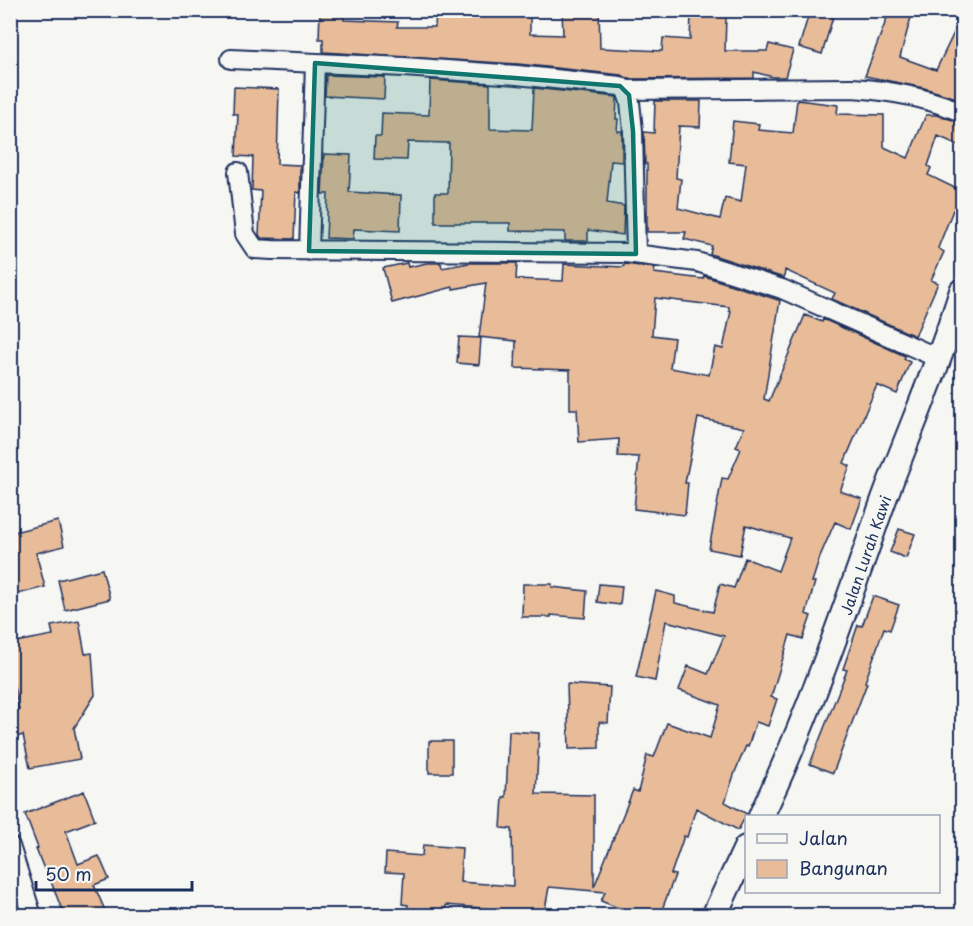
<svg xmlns="http://www.w3.org/2000/svg" width="973" height="926" viewBox="0 0 973 926" font-family="'Playpen Sans',sans-serif">
	<style>
		.building { fill: #e8bc98; stroke: #1b2f5e; stroke-width: 1.5; fill-rule: evenodd }
		.lines { fill: none; stroke-linecap: round; stroke-linejoin: round }
		.street-casing { stroke: #1b2f5e; stroke-width: 22 }
		.secondary-casing { stroke: #1b2f5e; stroke-width: 28 }
		.street { stroke: #f6f6f2; stroke-width: 18 }
		.secondary { stroke: #f6f6f2; stroke-width: 24 }
		.marked { fill: #0f766e; fill-opacity: 0.2; stroke: #0f766e; stroke-width: 4.5; stroke-linejoin: round }
		.labels { text-anchor: middle; dominant-baseline: central; stroke-width: 4.5; stroke-linejoin: round; paint-order: stroke }
		.street-label { font-size: 15px; fill: #1b2f5e; stroke: #f6f6f2 }
	</style>
	<rect width="100%" height="100%" fill="#f6f6f2"/>
	<filter id="ink" filterUnits="userSpaceOnUse"><feTurbulence type="fractalNoise" baseFrequency=".0167" numOctaves="2"/><feDisplacementMap in="SourceGraphic" scale="12" xChannelSelector="R" yChannelSelector="G"/><feConvolveMatrix kernelMatrix="1 2 1 2 8 2 1 2 1" color-interpolation-filters="sRGB"/></filter>
	<g filter="url(#ink)">
		<path class="building" d="M320 10H344V20L398 22 397 27H435L436 10H530V34L563 35 562 10H599L600 48 662 51 663 38 690 40 691 15 726 16 725 51H767L769 44 793 50 785 77H773L754 72V78L629 79 621 75 518 64 323 52V39H319Z
			M810 10H835L822 54 799 47Z
			M890 10H913L900 57 936 70 963 14V100L924 88 865 76Z
			M326 75 385 77 384 99 325 96Z
			M430 80 490 84V129L532 130 534 88 617 97 616 119H618L617 131H622V162L611 161 607 203 624 206 623 235 588 230V241H565V232L510 231V223H435V193H448L449 143 408 142 407 160 374 159 375 136H381L382 113 429 115Z
			M234 87 279 89 277 164 300 165V193L296 192 294 239 261 238 259 235 261 191 252 190 253 157 236 156 238 114H233Z
			M797 100 838 105 837 114 884 115V147L908 158 926 115H936L963 123V147L938 136 928 166 931 168 928 175 963 192V215L953 210 938 248 944 252 931 280 938 283 915 336 832 299 835 293 785 270 784 278 710 254 712 246 684 239 686 232H647V164H645L644 132 654 133 655 101H701L700 127 679 126 676 178 681 179 678 208 720 219 725 198 741 202 746 164 729 162 733 121 759 124 758 130 793 133Z
			M324 154 351 155 349 192 401 195 400 231 354 229 353 239 326 238 328 194H322Z
			M407 263 408 267 427 263H441L442 268 469 263H517L516 279 563 281 564 264 623 267 625 264 655 268 654 273 703 279 704 276 778 300H780L764 399 769 401 805 315 822 322 823 319 905 356 904 359 910 362 897 394 877 385 844 463 850 466 840 491 862 499 851 529 835 522 821 554 812 582H815L806 614 811 616 803 639 790 635 771 697 777 699 768 726 756 722 748 747 746 746 735 772 725 802 747 814 738 830 696 808 687 837 684 836 671 874 675 875 660 915H636L601 901 605 892 549 887 544 915H516L517 911 446 905V915H408V905L402 904 404 873 385 872 386 853 422 856 423 845 462 848 460 882 513 886 512 829 501 828 503 797H506L509 731 539 733 536 794 594 795V887L633 790 638 792 647 755 654 757 667 723 710 738 720 705 679 690 688 666 708 674 724 636 666 621 655 681 636 677 656 591 675 596V603L713 612 720 584 734 588 745 558 778 571 790 538 746 525 740 555 709 549 722 478 728 479 741 449 736 447 744 428 698 418 685 483H688L685 515 634 509 639 457 618 456 619 439 579 442 577 409H570V370L515 368 516 341 479 337 486 283 453 289V287L392 303 383 268ZM655 298 729 307V311H731L723 349 715 347 709 375 670 368 674 338 652 335Z
			M459 337 481 338 479 365 457 363Z
			M58 521 64 546 36 553 45 587 10 596V533Z
			M899 529 915 534 906 558 890 552Z
			M102 569 110 599 65 610 58 580Z
			M523 584H552V587L587 591 585 618 551 615V617H522Z
			M599 584 622 586 620 605 597 602Z
			M873 596 899 605 890 630 884 628 865 682 867 683 833 773 810 764 847 670 843 669 858 625 862 626Z
			M79 621 85 654 92 653 95 695 74 728 80 759 30 768 23 735 10 739V713L19 710 10 669V643L53 635 51 626Z
			M567 684 610 687 608 723 599 722V748L569 749Z
			M429 741H452V773H429Z
			M84 791 95 820 66 831 78 864 99 856 109 879 94 885 107 915H64L46 869H44L36 849 38 848 25 814Z"/>
		<g class="lines">
			<defs>
				<path id="street" d="M231 59 404 67 517 75 620 86 626 90 630 102 633 131 636 254
					M626 90 852 88C894 91 923 97 962 112
					M238 172 245 234 255 249 272 250 626 253 697 262 782 289 940 359
					M309 251 315 63
					M10 846 32 916"/>
				<path id="secondary" d="M761 816C810 714 846 606 884 499 910 429 940 362 962 291
					M714 916 746 848"/>
			</defs>
			<use href="#street" class="street-casing"/>
			<use href="#secondary" class="secondary-casing"/>
			<use href="#street" class="street"/>
			<use href="#secondary" class="secondary"/>
		</g>
	</g>
	<path class="marked" d="M315 63 620 86 629 95 633 131 636 254 309 251Z"/>
	<g class="labels">
		<g class="street-label">
			<text transform="translate(865 555) rotate(-71)">Jalan Lurah Kawi</text>
		</g>
	</g>
	<rect width="973" height="926" fill="none" stroke="#f6f6f2" stroke-width="36"/>
	<rect x="18" y="18" width="937" height="890" fill="none" stroke="#1b2f5e" stroke-width="2" filter="url(#ink)"/>
	<rect x="745" y="815" width="195" height="78" fill="#f6f6f2" stroke="#9ea6b7" stroke-width="1.5"/>
	<rect x="757" y="834" width="30" height="9" fill="#f6f6f2" stroke="#9ea6b7" stroke-width="1.5"/>
	<text x="799" y="845" font-size="18" fill="#1b2f5e">Jalan</text>
	<rect x="757" y="860" width="30" height="18" fill="#e8bc98" stroke="#9ea6b7" stroke-width="1.5"/>
	<text x="799" y="875" font-size="18" fill="#1b2f5e">Bangunan</text>
	<path d="M36 881v9h156v-9" fill="none" stroke="#1b2f5e" stroke-width="3"/>
	<text x="45" y="881" font-size="18" fill="#1b2f5e" stroke="#f6f6f2" stroke-width="4.5" paint-order="stroke">50 m</text>
</svg>
